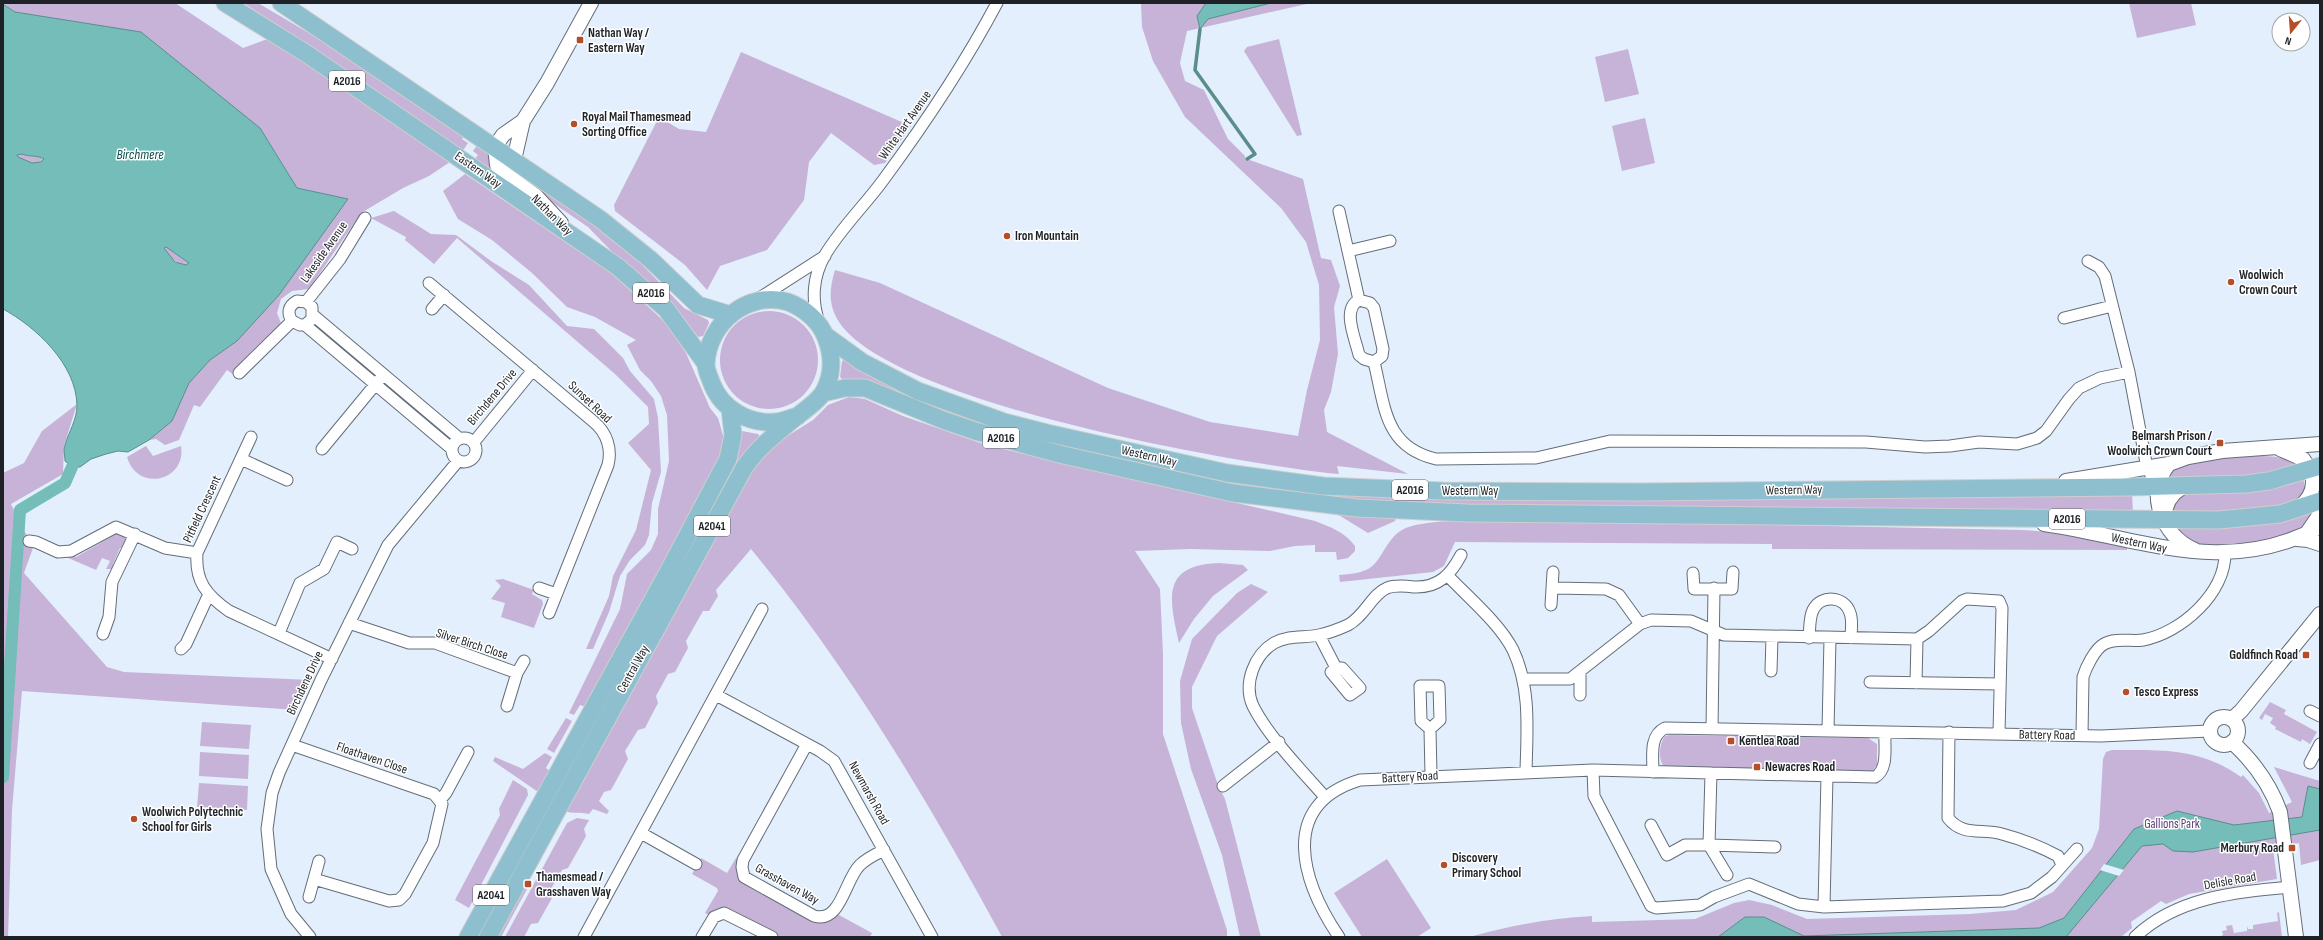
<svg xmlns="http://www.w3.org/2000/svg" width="2323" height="940" viewBox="0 0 2323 940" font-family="'Sofia Sans Condensed',sans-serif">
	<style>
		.green { fill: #c7b3d7 }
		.water { fill: #74bdb8; stroke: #5a8e8c; fill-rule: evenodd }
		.pier { fill: #e3effc }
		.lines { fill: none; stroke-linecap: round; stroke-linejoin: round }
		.stream { stroke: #5a8e8c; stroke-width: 3.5 }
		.canal { stroke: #74bdb8; stroke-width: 12 }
		.minor-casing { stroke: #646e79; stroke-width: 13 }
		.tertiary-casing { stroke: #646e79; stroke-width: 16 }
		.primary-casing { stroke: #cececf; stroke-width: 19 }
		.minor { stroke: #fff; stroke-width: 11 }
		.tertiary { stroke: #fff; stroke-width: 14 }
		.primary { stroke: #8ebfce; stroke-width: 17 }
		.poi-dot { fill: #b44d28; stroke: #fff; stroke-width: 1.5 }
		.labels { text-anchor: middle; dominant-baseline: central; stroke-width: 3; stroke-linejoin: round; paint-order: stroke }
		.shield { fill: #fff; stroke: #626468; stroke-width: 1 }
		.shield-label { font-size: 12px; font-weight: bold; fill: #1e2227 }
		.poi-label { font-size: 13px; font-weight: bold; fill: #1e2227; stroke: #fff; text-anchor: start }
		.street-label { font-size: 13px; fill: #1e2227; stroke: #fff }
		.park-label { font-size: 13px; fill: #5f3c78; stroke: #fff }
		.water-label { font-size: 14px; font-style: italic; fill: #094c4a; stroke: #fff }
	</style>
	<rect width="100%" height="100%" fill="#e3effc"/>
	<path class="green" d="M3 3H175L243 48 270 38 450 162 429 176 403 188 361 213 309 289 292 291 281 299 277 313 281 323 234 375 227 370 200 407 194 405 179 440 165 445 156 439 149 440 172 421 189 383 210 360 237 341 347 199 297 188 260 128 15 12Z
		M244 3H258L348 56 465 135 462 139 468 143 462 152Z
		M1141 3H1311L1187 31 1180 63 1185 81 1204 90 1228 139 1245 156V161L1247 159 1303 179 1321 258 1331 260 1340 286 1334 307 1338 354 1331 392 1324 410 1327 432 1408 474 1337 466 1339 474C1243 465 880 402 836 317 828 301 830 287 835 270L880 283 1108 388 1210 422 1298 436 1307 390 1320 340 1319 285 1306 242 1281 208 1185 117 1153 61 1142 27Z
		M2129 3H2191L2196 25 2137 38Z
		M1279 39 1302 135 1297 136 1244 51 1247 47Z
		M1628 49 1639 94 1605 102 1595 57Z
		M741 52 911 126 885 163 874 165 831 133 809 162 804 200 767 250 720 266 707 290 685 265 615 211 614 205 659 117 679 129 706 132Z
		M1645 118 1655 163 1622 171 1612 126Z
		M478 144 489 151 493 169 491 172 474 160 478 155 473 151Z
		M22 154C29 157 38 155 44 159L41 162 32 163 18 157 17 155Z
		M503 161 602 229 632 254 684 308 708 320 709 323 703 336 698 337 679 312 655 287 622 262 588 227 508 172Z
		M465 174 611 273 667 324 686 353 710 408 718 418 724 439 720 454 702 494 586 707 580 705 574 715 569 713 620 609 627 574 651 550 658 534V509L669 461 667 415 661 396 651 381 640 370 627 345 636 340 595 317 567 307 532 273 492 240 458 219 443 191Z
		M394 211 431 234 456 235 491 261 529 285 567 326 594 329 623 358 630 371 654 399 658 418 661 472 652 503 649 535 645 545 630 560 620 576 609 612 593 649H586L609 596 613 576 636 530 651 470 628 443 649 424 648 407 615 374 457 238 434 264 405 240 406 237 371 218Z
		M166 247 189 263 186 265C175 262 170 259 163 248Z
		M720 360a49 49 0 1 1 98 0a49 49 0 1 1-98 0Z
		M845 359 916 396 1341 495 1434 499 2132 492 2133 514 1434 504 1340 499 1232 485 1051 446 963 420 872 382 862 379 843 380 840 377 842 361Z
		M849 397 865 399 903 416 986 445 1315 521C1330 527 1345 532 1355 546V551L1348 558 1337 560 1336 552H1315V545L1295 546 1270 551 1190 549 1135 551 1160 589 1163 654V734L1227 930V937H1002C929 802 849 668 751 549L716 590 718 596 709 611H703L686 641 688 648 675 672 668 674 656 696 658 703 645 728 638 730 625 751 628 759 611 790 604 792 599 801 609 811 607 814 593 809 589 814C581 812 572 814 565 811L745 479 773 445 813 420 828 405Z
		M77 404 64 446 63 474 11 504 33 548 24 573 107 667 124 672 311 680 296 710 22 691 12 810 8 937H3V473L24 463 42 431Z
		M742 431 758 434 760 437 750 447 571 771 567 769 736 458Z
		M146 446 153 456 181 446C187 481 137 493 127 457Z
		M2237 456C2251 456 2289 453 2297 467L2264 474 2168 479 2172 469 2188 461Z
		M2303 478 2305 487 2301 499 2267 510 2171 514 2178 494Z
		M2314 511 2302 531 2233 547 2196 545 2176 529 2177 527 2259 525Z
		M1337 514 1396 518 1395 521 1368 533Z
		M1497 519 2022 530 2066 533 2127 544V550L1772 549V544L1455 542 1444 566 1433 572 1340 582 1339 575C1347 574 1356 574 1363 571 1381 567 1384 540 1402 530 1420 519 1475 521 1497 519Z
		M113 531 125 536 126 540 124 547 120 548 113 564V569H106L110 561 102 558 96 570 66 557 74 555 76 557 111 537Z
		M1219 563 1243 565 1248 570 1213 596 1194 619 1179 643C1169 598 1161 565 1219 563Z
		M503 579 534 590 532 594 542 600 543 604 534 628 501 617 505 603 491 599 501 586 495 580Z
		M1251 584 1268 592 1217 636 1192 687V708L1218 785 1225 799 1261 937H1240L1222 855 1191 769 1181 723 1180 681 1192 639 1237 593Z
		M2270 702 2286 710 2284 714 2317 732 2310 744 2302 739 2301 742 2275 729 2276 727 2270 723 2273 718 2265 714 2262 720 2259 718Z
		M566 718 572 721 554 753 547 749Z
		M202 722 251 725 249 749 200 746Z
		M1670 735 1868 738 1877 744V765L1871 773 1664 767C1658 759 1659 744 1665 736Z
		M2112 750C2160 750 2199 747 2241 777L2243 775 2259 793 2269 813 2292 802 2274 767 2320 781V860L2301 865 2299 843 2273 849 2277 879 2189 894 2166 904 2161 901 2131 922 2132 928 2121 937H1469C1510 926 1549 918 1592 916V922L1695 919 1734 903 1749 900 1772 905 1807 919 1970 914 2016 910 2053 892 2092 848 2099 829 2103 759 2106 752Z
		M200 752 249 755 248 779 199 776Z
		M545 753 552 757 546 768 550 771 538 792 493 761 495 757 523 769Z
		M513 780 527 789 528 795 469 908 455 900 500 815 499 809Z
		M199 783 248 786 247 810 197 807Z
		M577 818 589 820 584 829 586 836 568 868 562 870 549 892 552 898 538 923 531 924 524 937H505L567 823Z
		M701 858 727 873 736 858 739 860 737 869 813 920 837 914 872 933 870 937H781L727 909 716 910 709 915 705 913 718 891 717 888 692 874Z
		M1387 859 1431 928 1417 937H1362L1334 893Z
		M522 887 527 889 501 937H495Z
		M2279 912 2282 937H2221L2223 934 2222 931 2227 930 2226 926 2232 925 2234 933 2247 931V926L2248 929H2253V925L2278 921 2277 913Z"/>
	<path class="water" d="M1206 3H1271L1208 19 1200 29 1197 16Z
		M3 4 15 12 141 32 260 128 297 188 348 199 279 295 237 341 210 360 189 383 172 421 149 440 128 452 118 451 106 454 91 459 80 467H72L65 461C65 456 63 450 65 445 69 431 77 420 77 405 76 364 36 327 3 309ZM22 154C29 157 38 155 44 159L41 162 32 163 18 157 17 155ZM166 247 189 263 186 265 175 262 164 248Z
		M2308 786 2320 789V830L2193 852 2173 851 2163 844 2142 846 2066 937H1718L1745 917H1764L1804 936 2039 928 2064 918 2134 829 2177 811 2234 825 2302 817Z"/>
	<path class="pier" d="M2104 864 2124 870 2119 876 2100 870Z"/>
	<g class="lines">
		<path class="stream" d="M1200 29 1195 70 1255 154 1247 159"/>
		<path class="canal" d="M3 777 20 510 65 483 72 467"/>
		<defs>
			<path id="minor" d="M1339 211 1359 300
				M1348 251 1390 241
				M2088 261 2099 267 2105 276 2129 372 2147 468 2157 485
				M429 283 594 422C607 433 612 449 608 465L549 613
				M758 299 825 256
				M1359 300 1370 303 1374 308 1383 349 1382 356 1374 362 1364 359 1359 355C1356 340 1341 309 1359 300Z
				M306 302 340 259 365 218
				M432 309 444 295
				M313 315 460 439
				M2064 318 2112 306
				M819 322C811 300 813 276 825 255 841 228 866 204 884 179 926 122 964 65 997 3
				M305 325 312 319V307L306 302 297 301C288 306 287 313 292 321L300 325H305L452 449
				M1374 362C1385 406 1384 447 1436 459L1536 458 1610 441 1866 442 1925 447 1950 446 1979 442 2017 444 2037 438 2046 431 2069 399 2079 388 2100 378 2129 372
				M239 373 292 321
				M251 437 197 553C195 581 206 595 229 611L332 659
				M452 450a12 12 0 1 1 24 0a12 12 0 1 1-24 0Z
				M474 442 533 370
				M322 449 379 380
				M241 459 287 480
				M29 541 36 542 58 552 71 551 116 527 165 548 197 553
				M1693 573 1694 589H1732L1733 572
				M1448 576C1469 598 1500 624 1513 650 1531 688 1527 731 1526 771
				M539 588 556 594
				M1554 588 1606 589 1619 595 1640 624 1651 620 1691 621 1724 635 1917 639 1929 631 1962 601 1967 599 1999 601 2002 608 1999 733
				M1551 605 1553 572
				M349 623 409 643H435L517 673 524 661
				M279 633 300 583 324 569 337 542 352 549
				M103 634 109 617 112 582 135 534
				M1319 635 1336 668H1342L1360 688 1350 695 1331 672 1336 668
				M1809 638C1810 629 1809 618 1813 610 1821 594 1845 596 1850 613 1853 620 1851 630 1851 638
				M181 649 186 644 209 594
				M1771 671 1772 637
				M1580 673V695
				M1523 679H1570L1640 624
				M1870 682 2000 684
				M1916 683 1917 639
				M1420 686H1439L1440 720 1430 729 1421 721Z
				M716 695 820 751 834 761 932 937
				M507 706 517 673
				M2310 711 2320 716
				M1430 729 1431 775
				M1712 729 1714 588
				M1828 731 1830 638
				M1949 732 1948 818C1963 837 1982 828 2002 834 2021 839 2041 847 2058 856L2062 865
				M2082 735 2083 677C2086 667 2095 649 2104 644 2116 637 2131 642 2143 640 2181 633 2226 593 2225 552
				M807 744 743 860 742 867 744 877 814 916C841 924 845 879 860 865 867 858 876 854 884 850
				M292 745 434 794 442 804 433 843 405 894 399 900 389 901 314 879
				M2310 763 2320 744
				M1593 770 1594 796 1651 906 1656 908 1700 905 1714 897 1749 884 1798 904 1824 907 2003 901 2031 893 2052 877 2077 849
				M1653 772C1653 756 1649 736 1665 728L2101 736 2209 731
				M1711 773 1709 845 1775 847
				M1223 786 1279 742
				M1325 797C1302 771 1268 736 1253 706 1243 684 1254 655 1274 643 1288 635 1304 638 1319 635 1329 633 1339 629 1348 625 1365 616 1372 594 1387 588 1395 585 1406 586 1414 587 1439 588 1451 574 1461 555
				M440 800 446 793 468 752
				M1651 825 1667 855 1685 845H1709L1727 875
				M641 833 696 864
				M309 897 319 861
				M1824 907 1827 776
				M310 937 291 914 271 869 267 829 272 793 279 773 321 680 388 545 458 461
				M584 937 762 609
				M702 937 714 917 724 913 772 937
				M1339 937C1302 882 1277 805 1360 780L1593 770 1875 777C1889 769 1884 746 1885 732
				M2135 937C2177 897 2236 892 2290 887"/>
			<path id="tertiary" d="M523 121 503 135 495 147 497 165 500 170 536 196 561 223
				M514 160 523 121 547 83 591 3
				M2280 449 2303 459 2320 484
				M2169 464C2145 492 2162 537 2195 550
				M2066 481 2169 464 2188 457 2222 451 2320 444
				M2298 508C2311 499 2316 485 2311 470
				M2164 519C2165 504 2172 490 2188 485
				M2044 524C2142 538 2224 578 2320 527
				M2307 533 2320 514
				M2297 539 2308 540 2320 544
				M2210 731a14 14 0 1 1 28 0a14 14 0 1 1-28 0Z
				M2232 719 2241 711 2320 614
				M2232 742C2254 762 2270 784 2280 812L2296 937"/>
			<path id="primary" d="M225 3 307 54 618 267 666 309 706 364
				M281 3 600 219 651 260 698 305 731 315
				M826 336 862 362 918 391 1004 422 1047 433 1227 473 1323 486 1443 491 1641 492 2128 487 2246 484 2269 481 2320 466
				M823 393 845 388H865L943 420 975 431 1059 454 1233 493 1357 508 1467 513 2219 520 2280 514 2320 501
				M468 937 668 572 728 459 733 435 730 409
				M488 937 744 468C758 447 777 433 796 417 805 410 816 403 823 393 833 376 833 356 826 338 820 321 804 308 788 302 748 290 708 323 706 364 706 371 710 378 712 384 722 409 748 424 775 422 782 422 790 418 798 416"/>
		</defs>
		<use href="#minor" class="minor-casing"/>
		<use href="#tertiary" class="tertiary-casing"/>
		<use href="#primary" class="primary-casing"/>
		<use href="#minor" class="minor"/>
		<use href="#tertiary" class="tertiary"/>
		<use href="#primary" class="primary"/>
	</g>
	<g class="poi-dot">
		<rect x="576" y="36" width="8" height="8" rx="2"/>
		<circle cx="574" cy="124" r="4"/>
		<circle cx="1007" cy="236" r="4"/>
		<circle cx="2231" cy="282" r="4"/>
		<rect x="2216" y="439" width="8" height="8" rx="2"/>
		<rect x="2302" y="651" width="8" height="8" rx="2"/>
		<circle cx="2126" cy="692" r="4"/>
		<rect x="1727" y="737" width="8" height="8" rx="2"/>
		<rect x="1753" y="763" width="8" height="8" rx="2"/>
		<circle cx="134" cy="819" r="4"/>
		<rect x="2288" y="844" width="8" height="8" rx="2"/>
		<circle cx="1444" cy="865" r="4"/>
		<rect x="524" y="880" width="8" height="8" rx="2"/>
	</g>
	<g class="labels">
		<g class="shield">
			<rect x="329" y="71" width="36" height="20" rx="3"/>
			<rect x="633" y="283" width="36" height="20" rx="3"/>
			<rect x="983" y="428" width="36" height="20" rx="3"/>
			<rect x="1392" y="480" width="36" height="20" rx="3"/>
			<rect x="2049" y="509" width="36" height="20" rx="3"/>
			<rect x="694" y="516" width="36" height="20" rx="3"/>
			<rect x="473" y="885" width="36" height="20" rx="3"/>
		</g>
		<g class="shield-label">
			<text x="347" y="81">A2016</text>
			<text x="651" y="293">A2016</text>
			<text x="1001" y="438">A2016</text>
			<text x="1410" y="490">A2016</text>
			<text x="2067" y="519">A2016</text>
			<text x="712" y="526">A2041</text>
			<text x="491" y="895">A2041</text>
		</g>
		<g class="poi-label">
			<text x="588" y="33">Nathan Way /<tspan x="588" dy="15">Eastern Way</tspan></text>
			<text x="582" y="117">Royal Mail Thamesmead<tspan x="582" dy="15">Sorting Office</tspan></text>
			<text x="1015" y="236">Iron Mountain</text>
			<text x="2239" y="275">Woolwich<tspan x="2239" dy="15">Crown Court</tspan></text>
			<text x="2212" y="436" text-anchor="end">Belmarsh Prison /<tspan x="2212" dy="15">Woolwich Crown Court</tspan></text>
			<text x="2298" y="655" text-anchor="end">Goldfinch Road</text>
			<text x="2134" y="692">Tesco Express</text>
			<text x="1739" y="741">Kentlea Road</text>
			<text x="1765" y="767">Newacres Road</text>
			<text x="142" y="812">Woolwich Polytechnic<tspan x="142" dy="15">School for Girls</tspan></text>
			<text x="2284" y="848" text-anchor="end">Merbury Road</text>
			<text x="1452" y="858">Discovery<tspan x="1452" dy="15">Primary School</tspan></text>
			<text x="536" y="877">Thamesmead /<tspan x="536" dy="15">Grasshaven Way</tspan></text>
		</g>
		<g class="street-label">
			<text transform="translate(905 125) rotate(-55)">White Hart Avenue</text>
			<text transform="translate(478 170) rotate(35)">Eastern Way</text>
			<text transform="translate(552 215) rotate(45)">Nathan Way</text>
			<text transform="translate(324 252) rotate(-55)">Lakeside Avenue</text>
			<text transform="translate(492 397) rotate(-50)">Birchdene Drive</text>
			<text transform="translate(590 402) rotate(43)">Sunset Road</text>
			<text transform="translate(1149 456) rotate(13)">Western Way</text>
			<text transform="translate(1794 490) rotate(-1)">Western Way</text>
			<text x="1470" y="491">Western Way</text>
			<text transform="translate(202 509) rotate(-65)">Pitfield Crescent</text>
			<text transform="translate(2139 543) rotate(12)">Western Way</text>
			<text transform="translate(472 644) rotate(18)">Silver Birch Close</text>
			<text transform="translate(633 669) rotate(-61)">Central Way</text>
			<text transform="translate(305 683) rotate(-65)">Birchdene Drive</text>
			<text transform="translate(2047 735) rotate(1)">Battery Road</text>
			<text transform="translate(372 758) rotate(19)">Floathaven Close</text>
			<text transform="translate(1410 777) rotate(-3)">Battery Road</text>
			<text transform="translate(869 793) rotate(61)">Newmarsh Road</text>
			<text transform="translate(2230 881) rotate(-10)">Delisle Road</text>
			<text transform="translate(787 884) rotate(29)">Grasshaven Way</text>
		</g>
		<g class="park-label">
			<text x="2172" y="824">Gallions Park</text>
		</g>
		<g class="water-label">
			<text x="140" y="154">Birchmere</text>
		</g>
	</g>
	<rect width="2323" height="940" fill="none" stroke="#1e2227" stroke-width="8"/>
	<g transform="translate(2291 32) rotate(197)"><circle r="19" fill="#ffffff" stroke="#a5a7a9"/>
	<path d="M0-3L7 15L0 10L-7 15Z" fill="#b44d28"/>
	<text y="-6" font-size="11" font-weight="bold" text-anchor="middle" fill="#1e2227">N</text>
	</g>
</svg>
